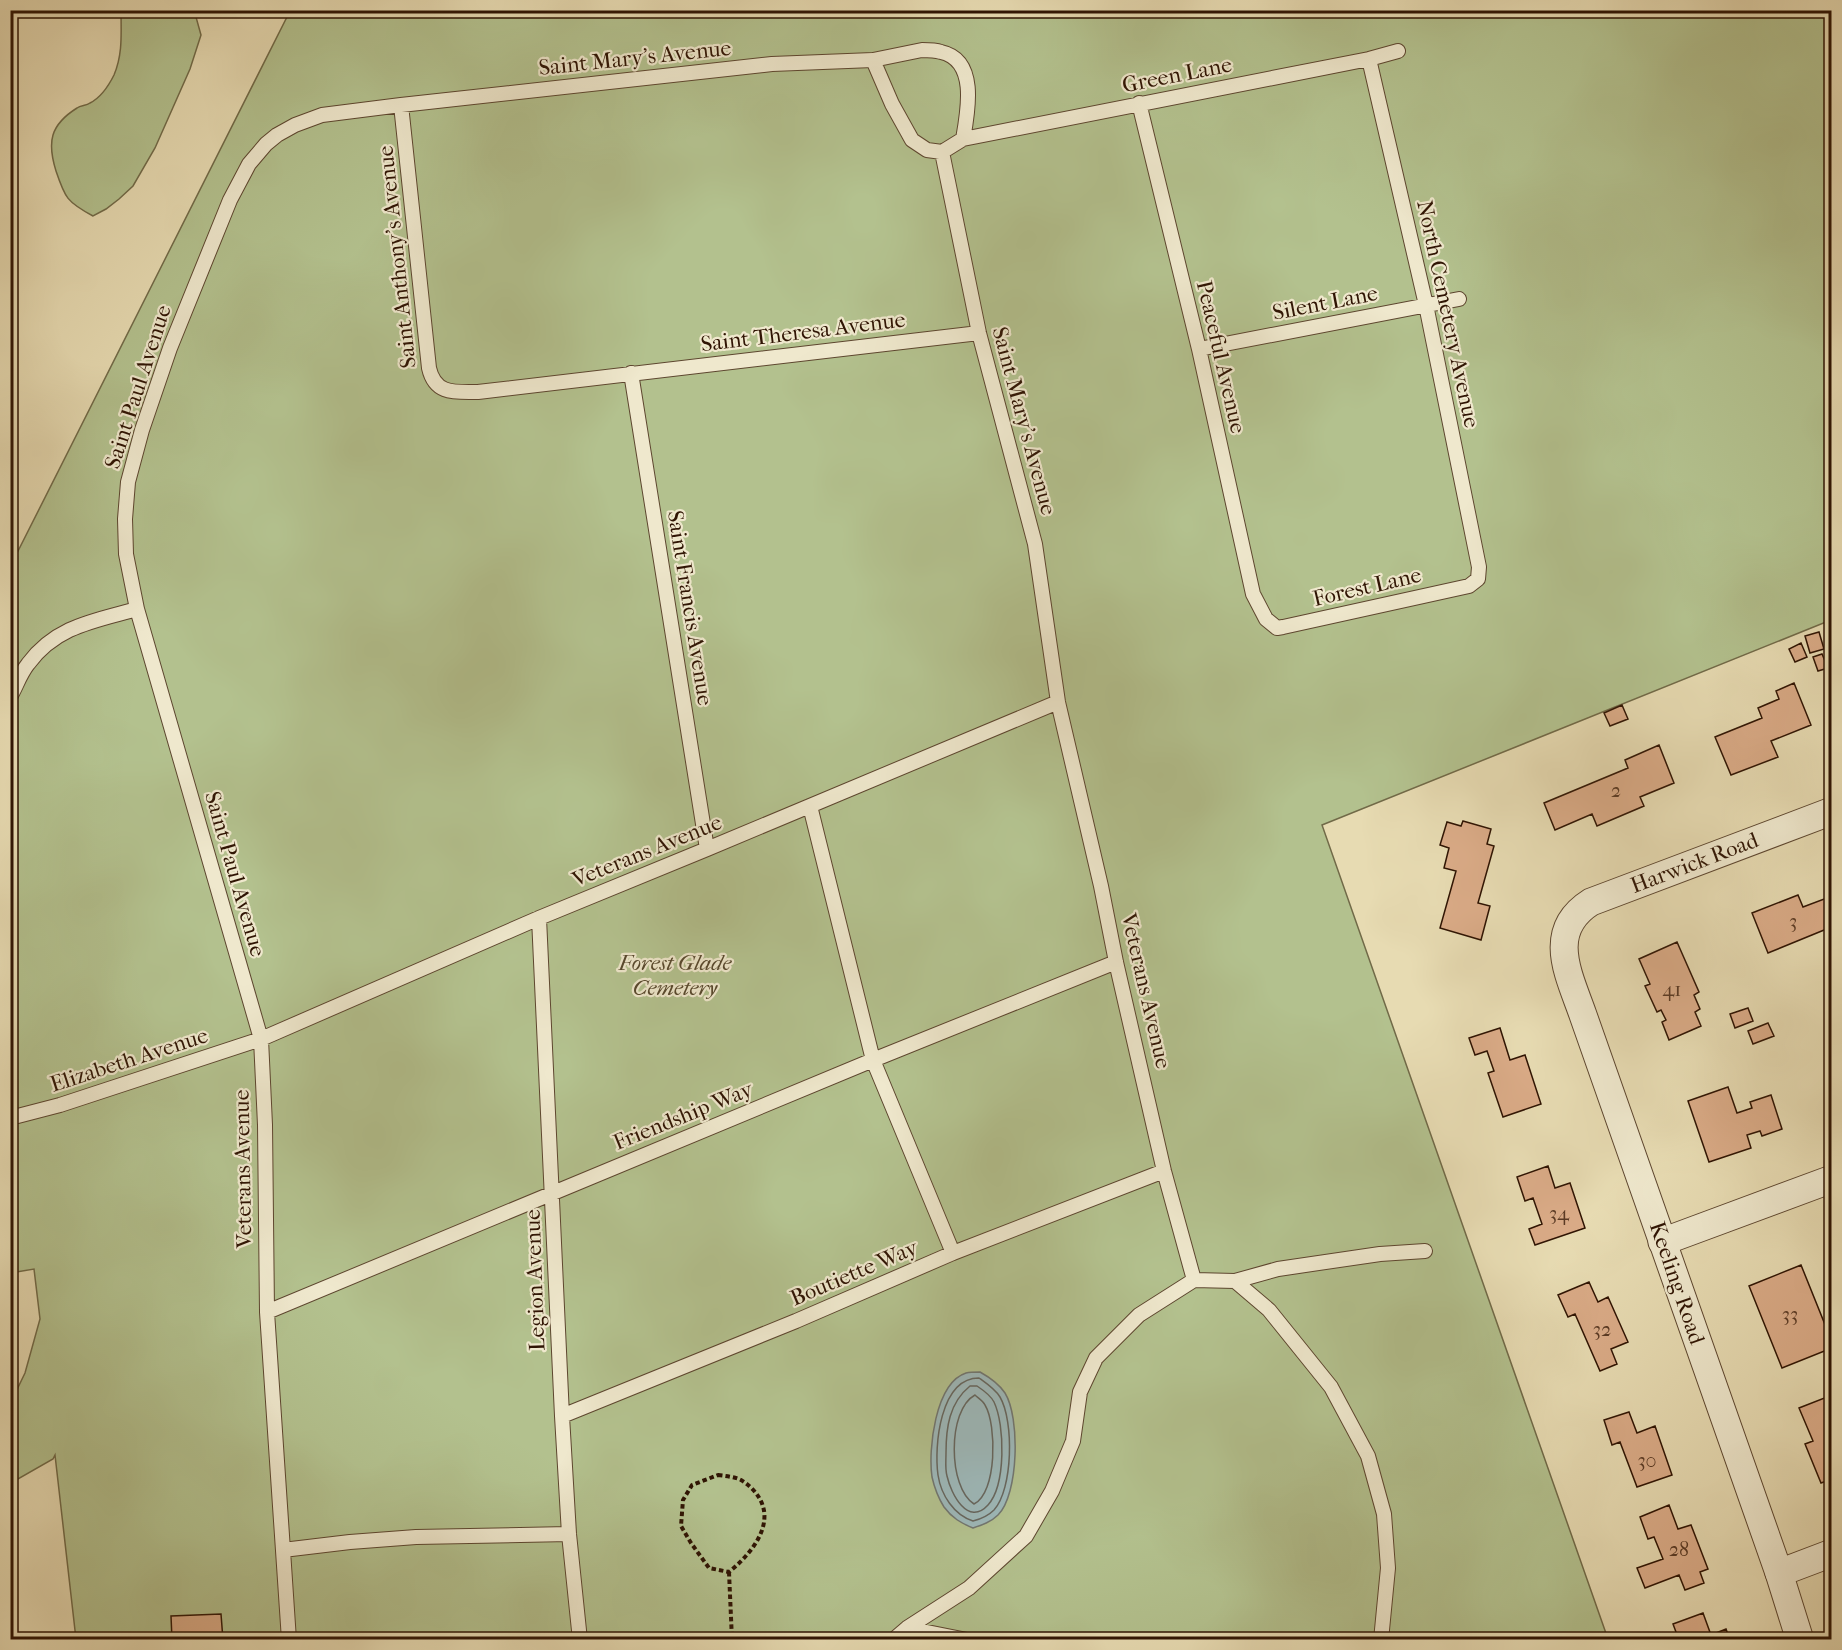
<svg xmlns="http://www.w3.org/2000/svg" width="1842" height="1650" viewBox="0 0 1842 1650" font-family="'IM FELL French Canon',serif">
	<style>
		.green { fill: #b3c18e; stroke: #716a48; stroke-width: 1.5 }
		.water { fill: #9db8b9; stroke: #717670; stroke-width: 1.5 }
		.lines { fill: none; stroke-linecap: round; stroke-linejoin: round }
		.shore { stroke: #66665e; stroke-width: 1.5 }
		.building { fill: #daab87; stroke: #2f1403; stroke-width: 1.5 }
		.service-casing { stroke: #5d462f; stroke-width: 16 }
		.minor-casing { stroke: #5d462f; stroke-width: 29 }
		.path { stroke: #2f1403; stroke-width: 4; stroke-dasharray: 4.5 3; stroke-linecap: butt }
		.service { stroke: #efe8cd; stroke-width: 14 }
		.minor { stroke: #efe8cd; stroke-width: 27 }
		.labels { text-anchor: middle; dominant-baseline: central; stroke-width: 4.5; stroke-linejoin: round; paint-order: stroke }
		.number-label { font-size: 20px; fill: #5a3a24 }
		.street-label { font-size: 22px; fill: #2f1403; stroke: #efe8cd }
		.park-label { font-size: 22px; font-style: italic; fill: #57482d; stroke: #efe8cd }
	</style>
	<rect width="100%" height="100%" fill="#e7dbb2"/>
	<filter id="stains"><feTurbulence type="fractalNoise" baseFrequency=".00333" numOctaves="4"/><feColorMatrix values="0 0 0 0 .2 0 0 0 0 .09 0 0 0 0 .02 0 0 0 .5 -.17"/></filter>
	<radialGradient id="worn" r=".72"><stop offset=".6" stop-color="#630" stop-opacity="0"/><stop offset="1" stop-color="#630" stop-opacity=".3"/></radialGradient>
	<path class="green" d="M121 11H192L196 17 201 35 190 69 155 148 133 186 119 199 106 209 93 216C67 202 65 198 56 171 47 142 50 125 77 108 81 105 86 106 90 103 100 98 109 85 114 75 123 54 121 33 121 11Z
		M290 11H1831V620L1322 825 1608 1639H76L55 1455 53 1459 11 1483V1402L25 1373 40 1319 34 1269 10 1273V567Z"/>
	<path class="water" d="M980 1372C989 1377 999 1384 1005 1393 1020 1417 1019 1494 998 1515 991 1522 982 1525 973 1528 961 1523 952 1518 944 1507 939 1499 934 1486 932 1477 928 1450 935 1383 966 1373 970 1372 975 1372 980 1372Z"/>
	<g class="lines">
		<path class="shore" d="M979 1378C986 1383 995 1389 1000 1397 1014 1421 1013 1489 994 1510 988 1516 981 1519 973 1521 954 1515 941 1495 938 1475 934 1446 940 1378 979 1378Z
			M970 1386H977C983 1390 991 1396 994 1402 1005 1425 1006 1485 988 1505 968 1527 951 1494 947 1476 945 1469 946 1461 946 1453 946 1428 949 1403 970 1386Z
			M975 1395C978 1398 983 1401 985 1405 997 1425 997 1493 974 1504 948 1488 947 1410 975 1395Z"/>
	</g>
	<path class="building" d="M1819 632 1824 649 1810 653 1805 636Z
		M1801 643 1807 657 1795 662 1789 649Z
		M1822 654 1828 668 1818 671 1813 657Z
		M1794 683 1811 725 1771 741 1778 757 1731 775 1715 737 1762 718 1758 708 1779 699 1776 691Z
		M1622 705 1628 719 1610 726 1604 713Z
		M1659 745 1674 783 1640 797 1644 806 1597 826 1592 814 1555 830 1544 803 1628 768 1625 760Z
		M1463 821 1491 829 1487 844 1494 846 1478 903 1490 906 1481 940 1440 928 1456 871 1444 868 1449 848 1440 845 1447 822 1461 826Z
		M1798 895 1803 907 1832 896V933L1829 928 1768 953 1752 913Z
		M1677 942 1699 992 1694 995 1700 1009 1695 1012 1701 1026 1669 1040 1662 1022 1666 1020 1661 1010 1657 1012 1645 986 1650 984 1639 959Z
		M1748 1008 1753 1021 1735 1028 1730 1014Z
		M1768 1023 1774 1036 1753 1044 1748 1031Z
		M1500 1028 1510 1060 1525 1055 1541 1104 1503 1117 1488 1073 1494 1071 1487 1051 1475 1055 1469 1038Z
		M1728 1087 1737 1113 1752 1108 1750 1102 1771 1095 1782 1129 1762 1136 1760 1131 1747 1135 1751 1148 1709 1162 1688 1101Z
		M1548 1166 1555 1188 1570 1183 1585 1228 1535 1245 1529 1229 1542 1224 1533 1198 1525 1201 1517 1177Z
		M1801 1265 1832 1342V1348L1782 1368 1749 1286Z
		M1589 1282 1598 1302 1608 1297 1628 1342 1611 1349 1617 1364 1600 1371 1575 1314 1568 1317 1558 1295Z
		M1832 1395V1479L1821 1483 1805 1444 1813 1441 1799 1408Z
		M1629 1412 1637 1433 1655 1426 1672 1475 1637 1487 1620 1442 1612 1445 1604 1420Z
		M1669 1505 1678 1529 1691 1525 1708 1569 1700 1572 1704 1583 1685 1590 1679 1575 1645 1588 1637 1568 1663 1559 1654 1537 1648 1539 1640 1517Z
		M1703 1613 1711 1635 1726 1629 1730 1640H1679L1673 1624Z
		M221 1614 223 1640H172L171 1616Z"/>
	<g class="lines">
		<defs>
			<path id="service" d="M922 50C928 50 935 50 941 52 978 60 968 111 963 139L942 152 927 150 912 140 892 104 873 60Z
				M1139 103 1199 349 1253 594 1266 619 1277 628 1283 627 1469 586 1478 579 1479 567 1426 305 1369 59
				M401 105 429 368C435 395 455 392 478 392L979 333
				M963 139 1369 59 1398 51
				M942 152 979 333 1035 544 1058 702 1101 886 1116 962 1164 1171 1194 1280
				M1199 349 1459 299
				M631 373 707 849
				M10 697C16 687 20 674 28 664 56 626 94 621 137 609
				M810 806 873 1060 953 1253
				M539 918 562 1416 569 1534 580 1640
				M10 1118 60 1105 261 1039 539 918 707 849 1058 702
				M1194 1280 1235 1281 1269 1310 1331 1387 1368 1456 1384 1514 1388 1568 1381 1640
				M1235 1281 1278 1269 1380 1254 1425 1251
				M267 1312 873 1060 1116 962
				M562 1416 796 1321 953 1253 1164 1171
				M283 1550 350 1542 416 1537 569 1534
				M907 1628 967 1640
				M289 1640 267 1312 265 1125 261 1039 137 609 126 554 125 519 128 482 142 430 170 348 230 200 249 164 266 144 277 135 295 125 322 115 401 105 772 64 873 60
				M893 1640 907 1628 969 1588 1026 1536 1052 1491 1073 1441 1080 1392 1096 1358 1139 1315 1194 1280"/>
			<g id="minor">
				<path d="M1662 1242 1832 1179"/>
				<path d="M1779 1573 1832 1553"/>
				<path id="s1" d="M1800 1640 1779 1573 1583 1015C1569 975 1545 931 1591 902L1832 811"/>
			</g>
		</defs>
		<use href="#service" class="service-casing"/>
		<use href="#minor" class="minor-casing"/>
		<path class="path" d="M718 1475C726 1476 735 1477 741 1480 748 1484 754 1490 758 1496 777 1524 750 1555 729 1572L709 1568 691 1543 681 1526 683 1500 692 1485Z
			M729 1572 732 1640"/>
		<use href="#service" class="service"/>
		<use href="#minor" class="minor"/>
	</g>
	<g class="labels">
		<g class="number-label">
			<text x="1616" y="790">2</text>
			<text x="1793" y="921">3</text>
			<text x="1672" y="989">41</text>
			<text x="1559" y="1213">34</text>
			<text x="1790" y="1314">33</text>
			<text x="1602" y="1329">32</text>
			<text x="1647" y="1460">30</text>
			<text x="1679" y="1549">28</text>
		</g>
		<g class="street-label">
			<text transform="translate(635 58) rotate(-6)">Saint Mary's Avenue</text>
			<text transform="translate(1177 75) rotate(-11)">Green Lane</text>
			<text transform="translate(397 257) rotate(-96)">Saint Anthony's Avenue</text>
			<text transform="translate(1325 303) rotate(-11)">Silent Lane</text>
			<text transform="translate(1448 314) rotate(78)">North Cemetery Avenue</text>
			<text transform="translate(803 332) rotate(-7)">Saint Theresa Avenue</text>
			<text transform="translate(1221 357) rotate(77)">Peaceful Avenue</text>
			<text transform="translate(138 387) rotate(-72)">Saint Paul Avenue</text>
			<text transform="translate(1024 421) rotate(75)">Saint Mary's Avenue</text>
			<text transform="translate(1367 587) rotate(-13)">Forest Lane</text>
			<text transform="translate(690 608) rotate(81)">Saint Francis Avenue</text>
			<text transform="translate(647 851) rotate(-22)">Veterans Avenue</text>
			<text stroke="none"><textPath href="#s1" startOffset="898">Harwick Road</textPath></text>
			<text transform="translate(235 874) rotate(74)">Saint Paul Avenue</text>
			<text transform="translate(1146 991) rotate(77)">Veterans Avenue</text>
			<text transform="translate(129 1060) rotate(-18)">Elizabeth Avenue</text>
			<text transform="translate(683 1116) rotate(-22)">Friendship Way</text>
			<text transform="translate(243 1169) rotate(-91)">Veterans Avenue</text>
			<text transform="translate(854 1273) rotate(-23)">Boutiette Way</text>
			<text transform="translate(535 1280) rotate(-92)">Legion Avenue</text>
			<text transform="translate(1677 1283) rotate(71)">Keeling Road</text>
		</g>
		<g class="park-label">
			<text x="675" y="963">Forest Glade<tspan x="675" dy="25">Cemetery</tspan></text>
		</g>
	</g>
	<rect width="1842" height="1650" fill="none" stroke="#e7dbb2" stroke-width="36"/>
	<rect x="12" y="12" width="1818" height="1626" fill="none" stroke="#2f1403" stroke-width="3"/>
	<rect x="18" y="18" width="1806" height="1614" fill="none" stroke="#2f1403" stroke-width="1.5"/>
	<rect width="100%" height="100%" filter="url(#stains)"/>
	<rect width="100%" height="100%" fill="url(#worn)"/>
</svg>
